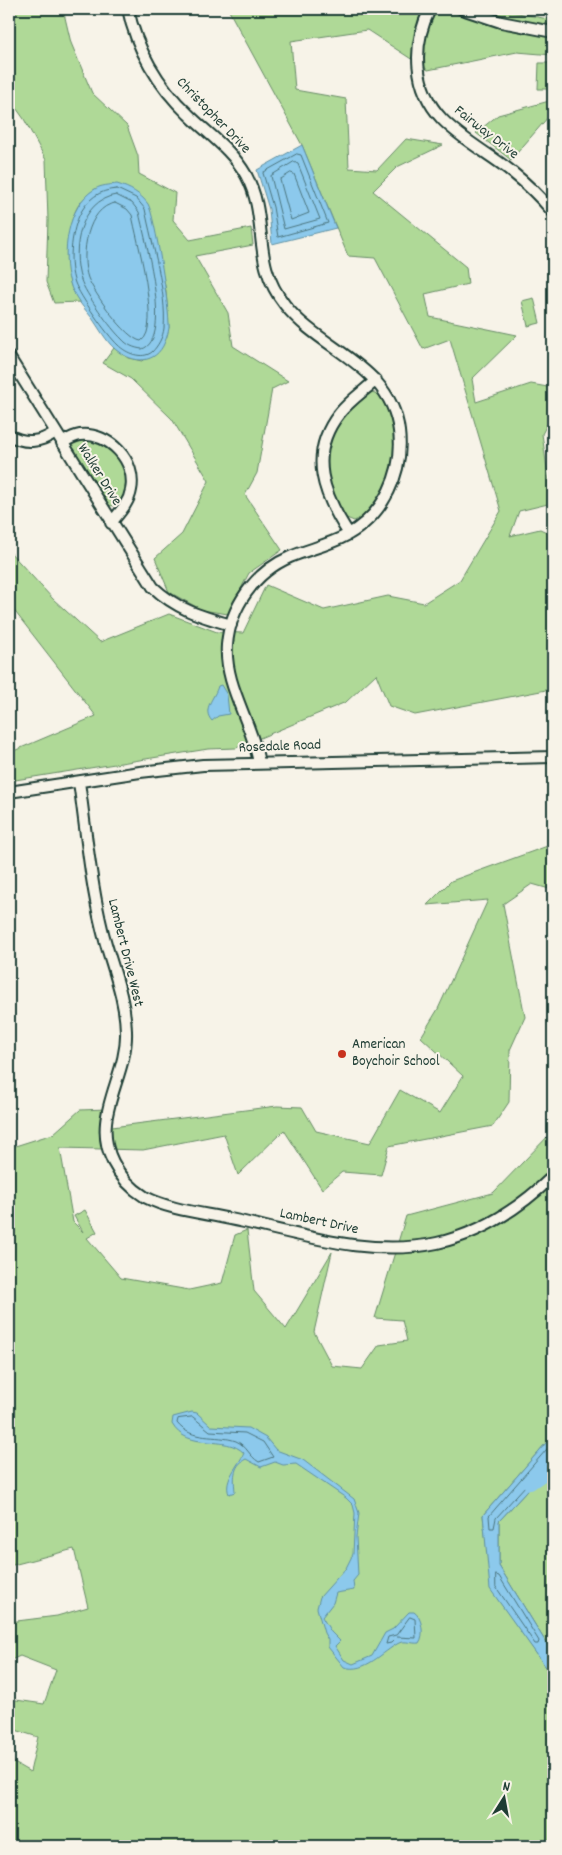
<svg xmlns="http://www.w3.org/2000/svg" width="562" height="1855" viewBox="0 0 562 1855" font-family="Dekko,sans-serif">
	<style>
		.green { fill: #afd997; stroke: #678b66 }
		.water { fill: #8cc9ec; stroke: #6091a2 }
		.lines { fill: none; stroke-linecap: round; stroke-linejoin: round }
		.shore { stroke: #4b757e; stroke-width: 1 }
		.river { stroke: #8cc9ec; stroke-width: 14 }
		.minor-casing { stroke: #1f3d34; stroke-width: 14 }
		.minor { stroke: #f7f3e8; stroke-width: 10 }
		.poi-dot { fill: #c8321e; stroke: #f7f3e8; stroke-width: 2 }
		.labels { text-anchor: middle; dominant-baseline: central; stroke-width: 4; stroke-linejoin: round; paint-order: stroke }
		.street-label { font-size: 15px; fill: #1f3d34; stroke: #f7f3e8 }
		.poi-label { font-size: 15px; fill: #1f3d34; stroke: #f7f3e8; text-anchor: start }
	</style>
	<rect width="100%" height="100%" fill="#f7f3e8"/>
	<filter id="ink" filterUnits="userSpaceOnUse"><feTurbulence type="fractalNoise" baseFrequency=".02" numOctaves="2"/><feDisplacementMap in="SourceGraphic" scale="10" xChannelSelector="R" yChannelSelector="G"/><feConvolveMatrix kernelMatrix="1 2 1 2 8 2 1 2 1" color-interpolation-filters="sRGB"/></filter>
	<g filter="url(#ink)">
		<path class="green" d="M9 9H63L71 43 92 93 127 126 138 156 139 174 175 193 173 220 190 240 251 228 253 245 195 256 228 313 233 346 288 381 272 389 257 473 245 495 282 550 249 573 228 614 202 610 169 592 155 558 182 534 209 481 172 419 131 379 103 363 114 348 128 358 142 361 169 328 166 291 149 207 95 189C89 194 82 199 78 206 67 225 64 261 70 282 71 289 77 296 80 302L54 303 46 282 48 220 46 160 24 119 9 98Z
			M228 9H346L357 12 371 9H498L553 20V55L517 52 428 70 367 30 291 41 295 90 346 99 349 168 377 170 406 139 443 145 397 167 373 191 466 267 468 284 425 294 430 317 517 335 472 379 476 402 531 384 553 388V413L542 434 552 503 519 511 510 536 540 529 553 535V715L546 690 415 715 389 706 376 674 346 702 236 748 208 749 9 781V753L96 716 9 604V551L53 599 100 642 169 614 217 632 243 633 266 585 324 610 388 596 424 603 460 580 501 511 450 339 423 349 375 258 348 256 302 145Z
			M539 63H552L550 89H538Z
			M553 100V117L549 116 511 160 476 133 498 115Z
			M534 298 540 323 528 326 522 301Z
			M372 392 382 396C404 431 398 505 354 521L344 517C339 508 330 496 328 486 323 458 328 427 350 408 357 402 364 394 372 392Z
			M91 438C97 441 107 444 112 448 128 461 140 513 107 505L70 448V445L74 440Z
			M553 844V890L532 884 503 904 525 1017 510 1050 509 1102 493 1126 389 1146 381 1175 342 1172 322 1189 284 1130 238 1175 224 1134 143 1150 60 1148 73 1222 83 1232 74 1216 85 1210 97 1232 87 1238 121 1278 189 1290 222 1283 235 1235 247 1230 254 1291 286 1329 332 1252 314 1332 332 1366 362 1369 379 1345 407 1341 402 1320 375 1318 406 1216 493 1193 553 1131V1435L483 1515 491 1589 553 1677V1846H9V1760L30 1772 38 1737 9 1728V1699L44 1704 56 1670 20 1656 9 1661V1622L57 1616 88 1607 74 1549 9 1566V1148L53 1134 80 1110 107 1109 104 1128 277 1106 302 1107 316 1131 370 1143 400 1090 440 1113 463 1076 421 1037 438 1009 488 900 427 905 451 881Z
			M553 1463V1654L499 1566V1521Z"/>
		<path class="water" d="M302 145 336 228 272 244 269 209 257 170Z
			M117 184C130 188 140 193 148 204 155 216 170 311 169 328 168 334 166 340 163 346 152 366 130 362 115 349 106 341 99 328 92 318 84 308 73 296 70 283 61 255 67 205 95 189 101 185 110 185 117 184Z
			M221 685 227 695 229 714 218 716 212 721C201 709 215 698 218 686Z
			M192 1412 197 1413 211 1426 248 1428 266 1438 276 1450 303 1460 354 1499 359 1513 356 1537 358 1575 353 1581 354 1590 336 1593 333 1603 322 1617 331 1632 340 1641 335 1646 344 1660 353 1664 372 1656 385 1633 393 1629 409 1612H414C422 1617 425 1635 419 1643 412 1644 405 1640 399 1643 383 1651 365 1674 344 1667L328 1647V1640L324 1633 317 1608 320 1597 346 1568 353 1554 355 1513 353 1505 346 1498 296 1464 283 1465 275 1462 261 1467 246 1459C232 1466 234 1479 235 1492L229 1494C223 1480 239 1465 244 1453 226 1434 188 1452 172 1424L173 1417Z
			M553 1432V1463L499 1521V1566L553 1654V1677L490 1589 483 1515 553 1435Z"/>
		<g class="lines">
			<path class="shore" d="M297 154 301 155 328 223 278 237 273 207 263 173Z
				M294 162 298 164 320 219 284 229 271 176Z
				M291 173 294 174 309 213 291 220 280 180Z
				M117 189 136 198 145 209C152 245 167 292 164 328 163 337 158 346 152 352 142 360 126 353 118 345 107 335 80 296 75 283 68 264 71 234 79 216 87 199 99 190 117 189Z
				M116 195 132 203 139 212C144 237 174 339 142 349 134 348 127 345 122 339 111 329 85 293 81 280 71 250 80 200 116 195Z
				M115 203 127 209 132 215C136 237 162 329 141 341 126 339 94 293 88 278 80 256 87 207 115 203Z
				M193 1417 210 1431 245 1433 263 1442 273 1457 259 1462C249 1456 247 1446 236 1441 216 1434 192 1442 177 1423L178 1419Z
				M553 1442 489 1516 490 1528H494L496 1518 547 1462 553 1460
				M496 1575 499 1576 539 1641 538 1644H535L496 1587Z
				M410 1617 415 1619 416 1638 397 1637 391 1643 386 1644 388 1637 396 1635Z"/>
			<path class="river" d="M530 1483 550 1469 553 1459"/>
			<defs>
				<path id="minor" d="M128 9C136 48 158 86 188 114 208 134 232 150 246 175 270 219 250 261 285 305 321 351 391 365 399 431 404 472 384 515 347 535 329 545 309 549 290 557 255 572 230 607 227 645 224 685 252 722 259 763
					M430 9C412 45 413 88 442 119 462 140 490 154 512 172 527 184 541 198 553 212
					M462 9 501 22 553 32
					M9 357 153 587C176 609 200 616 231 625
					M9 435C24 444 41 443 55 432
					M62 443C67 440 73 436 80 435 109 432 137 461 131 490 129 503 119 513 111 523
					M349 534C324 496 307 455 339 414 349 401 364 391 376 380
					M79 782C86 830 90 881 102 929 110 963 125 994 126 1031 128 1077 90 1116 113 1162 120 1176 132 1189 145 1197 170 1210 203 1213 230 1219 298 1233 368 1258 437 1243 482 1233 521 1207 553 1176
					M9 792 140 772 203 765 553 757"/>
			</defs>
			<use href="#minor" class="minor-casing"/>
			<use href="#minor" class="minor"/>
		</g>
	</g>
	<circle class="poi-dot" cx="342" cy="1054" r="5"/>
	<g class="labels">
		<g class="street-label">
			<text transform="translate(213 116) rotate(46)">Christopher Drive</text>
			<text transform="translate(486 133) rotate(38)">Fairway Drive</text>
			<text transform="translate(99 475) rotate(58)">Walker Drive</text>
			<text transform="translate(280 747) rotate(-2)">Rosedale Road</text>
			<text transform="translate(125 953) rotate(76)">Lambert Drive West</text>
			<text transform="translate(319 1222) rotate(12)">Lambert Drive</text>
		</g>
		<g class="poi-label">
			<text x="352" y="1045">American<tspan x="352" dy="17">Boychoir School</tspan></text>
		</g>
	</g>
	<rect width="562" height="1855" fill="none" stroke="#f7f3e8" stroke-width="30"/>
	<rect x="15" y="15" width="532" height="1825" fill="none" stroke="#1f3d34" stroke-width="2" filter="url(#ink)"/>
	<g transform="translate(504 1798) rotate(11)" stroke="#f7f3e8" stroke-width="4" paint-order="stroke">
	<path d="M0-4L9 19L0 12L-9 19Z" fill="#1f3d34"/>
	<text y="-8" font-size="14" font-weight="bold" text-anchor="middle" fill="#1f3d34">N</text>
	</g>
</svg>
